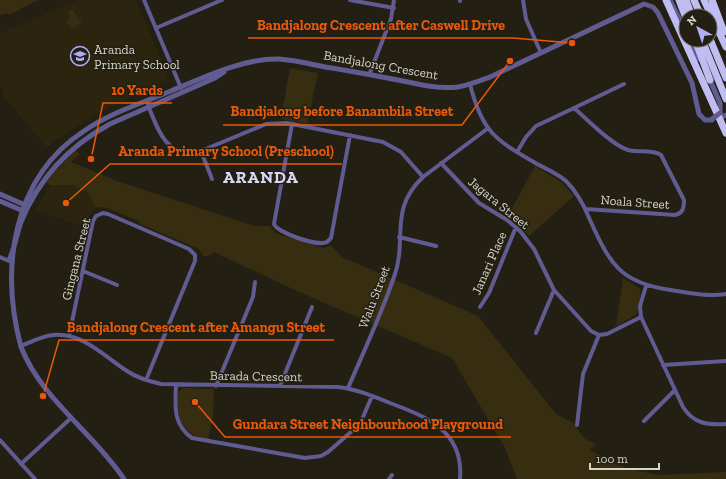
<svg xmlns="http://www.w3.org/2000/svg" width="726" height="479" viewBox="0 0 726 479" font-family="'Zilla Slab',serif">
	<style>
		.built { fill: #2b2510 }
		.green { fill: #372e12 }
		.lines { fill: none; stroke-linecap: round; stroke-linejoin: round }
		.minor { stroke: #605b91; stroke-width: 4 }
		.tertiary { stroke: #605b91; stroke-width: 5 }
		.motorway { stroke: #c0bdf3; stroke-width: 7 }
		.tertiary-bridge { stroke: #605b91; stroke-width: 5 }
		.labels { text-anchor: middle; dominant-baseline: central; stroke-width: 3; stroke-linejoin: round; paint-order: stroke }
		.poi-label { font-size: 13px; fill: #d6d4cb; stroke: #231f12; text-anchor: start }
		.street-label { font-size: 13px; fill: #d6d4cb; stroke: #231f12 }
		.district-label { font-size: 17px; font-weight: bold; letter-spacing: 1px; fill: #d7d6f4; stroke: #231f12 }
		.leader { fill: none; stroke: #e8590c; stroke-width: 1.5 }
		.callout-dot { fill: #e8590c; stroke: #231f12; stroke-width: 1.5 }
		.callout-label { font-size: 14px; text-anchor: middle; font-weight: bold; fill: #e8590c; stroke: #231f12; stroke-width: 3; stroke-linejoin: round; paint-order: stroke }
	</style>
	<rect width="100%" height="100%" fill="#231f12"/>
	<path class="built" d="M79 0H136L169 80 107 109 87 120 46 147 5 98 0 84V33Z
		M50 185H72L88 192 95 208 89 217 85 228 36 210Z"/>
	<path class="green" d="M0 0H38L9 15 8 13 0 15Z
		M72 9 82 22 73 29 66 22 70 17 67 13Z
		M290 68 318 73 307 124 281 119Z
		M75 151 80 154 71 162 117 181 254 226H270L275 233 320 247 325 248 331 245 342 257 478 316 556 414 572 422 585 439 596 444 590 450 625 468 658 475 726 472V479H517L505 448 452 358 297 291 214 252 208 256H203L199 249 140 224 139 221 104 207 95 208 88 192 72 185H50L45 182Z
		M535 166 561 182 574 196 529 236 517 224 507 217Z
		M623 278 639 288 641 291 637 314 616 326Z
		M187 388 214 389 213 416 208 440C179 433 177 419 178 392L183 388Z"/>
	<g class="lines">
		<path class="minor" d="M144 0 181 88
			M350 0 394 8
			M460 0V1
			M523 0 526 19 541 53
			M156 28 222 0
			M369 75 391 19 394 0
			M470 84C482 133 496 140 537 164 547 169 558 174 566 181 577 192 584 205 590 220 610 264 620 283 671 290 689 293 708 297 726 294
			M148 105C158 130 167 160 201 151L266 124 287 123 383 142 401 152 423 177
			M574 108 624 84
			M292 124 274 224C278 233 318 247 327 242L331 238 350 135
			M201 151 212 179
			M517 152 526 137 536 126 574 108C587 119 612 145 628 150 638 153 652 149 661 155L684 200C684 208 683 213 675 215L586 209
			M441 163 479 203 507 220 520 231 534 249 554 290 591 331 599 335
			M399 237 436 246
			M0 257 9 261
			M83 271 117 285
			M646 286 640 306 641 317 683 407C694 424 707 425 726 424
			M480 307 489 293 516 227
			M536 333 554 290
			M69 336 93 221 96 216 103 213 108 214 189 249 195 255V261L146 380
			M21 346C31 342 42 336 53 335 82 332 104 356 127 371 137 378 149 381 161 384L338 387C356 389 373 396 390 403 427 417 464 431 460 479
			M663 365 726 361
			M176 385C175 406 173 425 192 438L305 458 321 456 328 452 360 424 372 396
			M216 386 253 297 255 282
			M280 386 312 307
			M348 388C364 351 381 315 394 277 408 239 388 210 423 177L487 129
			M644 421 675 390
			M577 425 583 374 599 335 607 334 641 317
			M0 440 35 479
			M21 464 71 418
			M389 479 392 475"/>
		<path class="tertiary" d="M670 0 686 32
			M690 40 699 59
			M709 78 720 103V113
			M722 117 726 115
			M0 194 25 205
			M0 201 21 210
			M10 258C15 246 17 234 21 222 39 178 69 146 110 124L215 78 224 72
			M124 479C93 432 42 400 21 347 0 269 12 178 84 131 110 113 142 103 171 91 204 77 244 58 279 59 295 60 310 64 325 67 351 71 377 76 403 81 421 85 439 89 458 87 469 85 479 81 490 77L644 4 653 7 658 13 692 83 699 114 705 120H712"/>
		<path class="motorway" d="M666 0 726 133
			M679 0 686 18
			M686 0 692 16
			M694 0 701 16
			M704 0 726 47
			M712 0 724 32
			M710 39 726 78
			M695 40 710 80
			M702 40 726 99"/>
		<path class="tertiary-bridge" d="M712 119 720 113"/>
	</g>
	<defs>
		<symbol id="school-ring" viewBox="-11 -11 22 22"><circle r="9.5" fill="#231f12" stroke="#b2adf9" stroke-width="1.5"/><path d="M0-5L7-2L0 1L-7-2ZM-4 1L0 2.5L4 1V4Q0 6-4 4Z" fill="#b2adf9"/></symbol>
	</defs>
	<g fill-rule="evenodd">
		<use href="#school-ring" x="69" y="45" width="22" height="22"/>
	</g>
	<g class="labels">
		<g class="poi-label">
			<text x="94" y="49">Aranda<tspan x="94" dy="15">Primary School</tspan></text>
		</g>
		<g class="street-label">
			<text transform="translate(381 65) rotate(10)">Bandjalong Crescent</text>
			<text transform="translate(635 202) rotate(4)">Noala Street</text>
			<text transform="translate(499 203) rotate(39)">Jagara Street</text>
			<text transform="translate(76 259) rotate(-76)">Gingana Street</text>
			<text transform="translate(489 263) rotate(-66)">Janari Place</text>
			<text transform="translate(374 297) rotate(-69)">Walu Street</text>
			<text transform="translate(256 376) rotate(1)">Barada Crescent</text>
		</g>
		<g class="district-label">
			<text x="261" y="177">ARANDA</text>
		</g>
	</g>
	<path class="leader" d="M572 43L513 38H248M91 159L103 103H172M510 61L462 125H223M66 203L110 164H342M43 396L59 340H334M195 402L225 437H511"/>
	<g class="callout-dot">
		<circle cx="572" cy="43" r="4"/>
		<circle cx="91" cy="159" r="4"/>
		<circle cx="510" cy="61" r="4"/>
		<circle cx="66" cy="203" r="4"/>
		<circle cx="43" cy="396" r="4"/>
		<circle cx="195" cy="402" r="4"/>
	</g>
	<g class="callout-label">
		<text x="381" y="30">Bandjalong Crescent after Caswell Drive</text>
		<text x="137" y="95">10 Yards</text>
		<text x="342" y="116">Bandjalong before Banambila Street</text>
		<text x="226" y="156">Aranda Primary School (Preschool)</text>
		<text x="196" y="332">Bandjalong Crescent after Amangu Street</text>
		<text x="368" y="429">Gundara Street Neighbourhood Playground</text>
	</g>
	<g transform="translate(698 28) rotate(320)"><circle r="19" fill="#231f12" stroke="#6b675c"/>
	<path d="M0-3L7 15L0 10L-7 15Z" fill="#b2adf9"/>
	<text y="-6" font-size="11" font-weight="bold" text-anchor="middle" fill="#d6d4cb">N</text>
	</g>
	<path d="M590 463v6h69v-6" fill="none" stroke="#d6d4cb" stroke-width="2"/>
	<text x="596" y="463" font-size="12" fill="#d6d4cb" stroke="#231f12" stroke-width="3" paint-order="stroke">100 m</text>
</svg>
